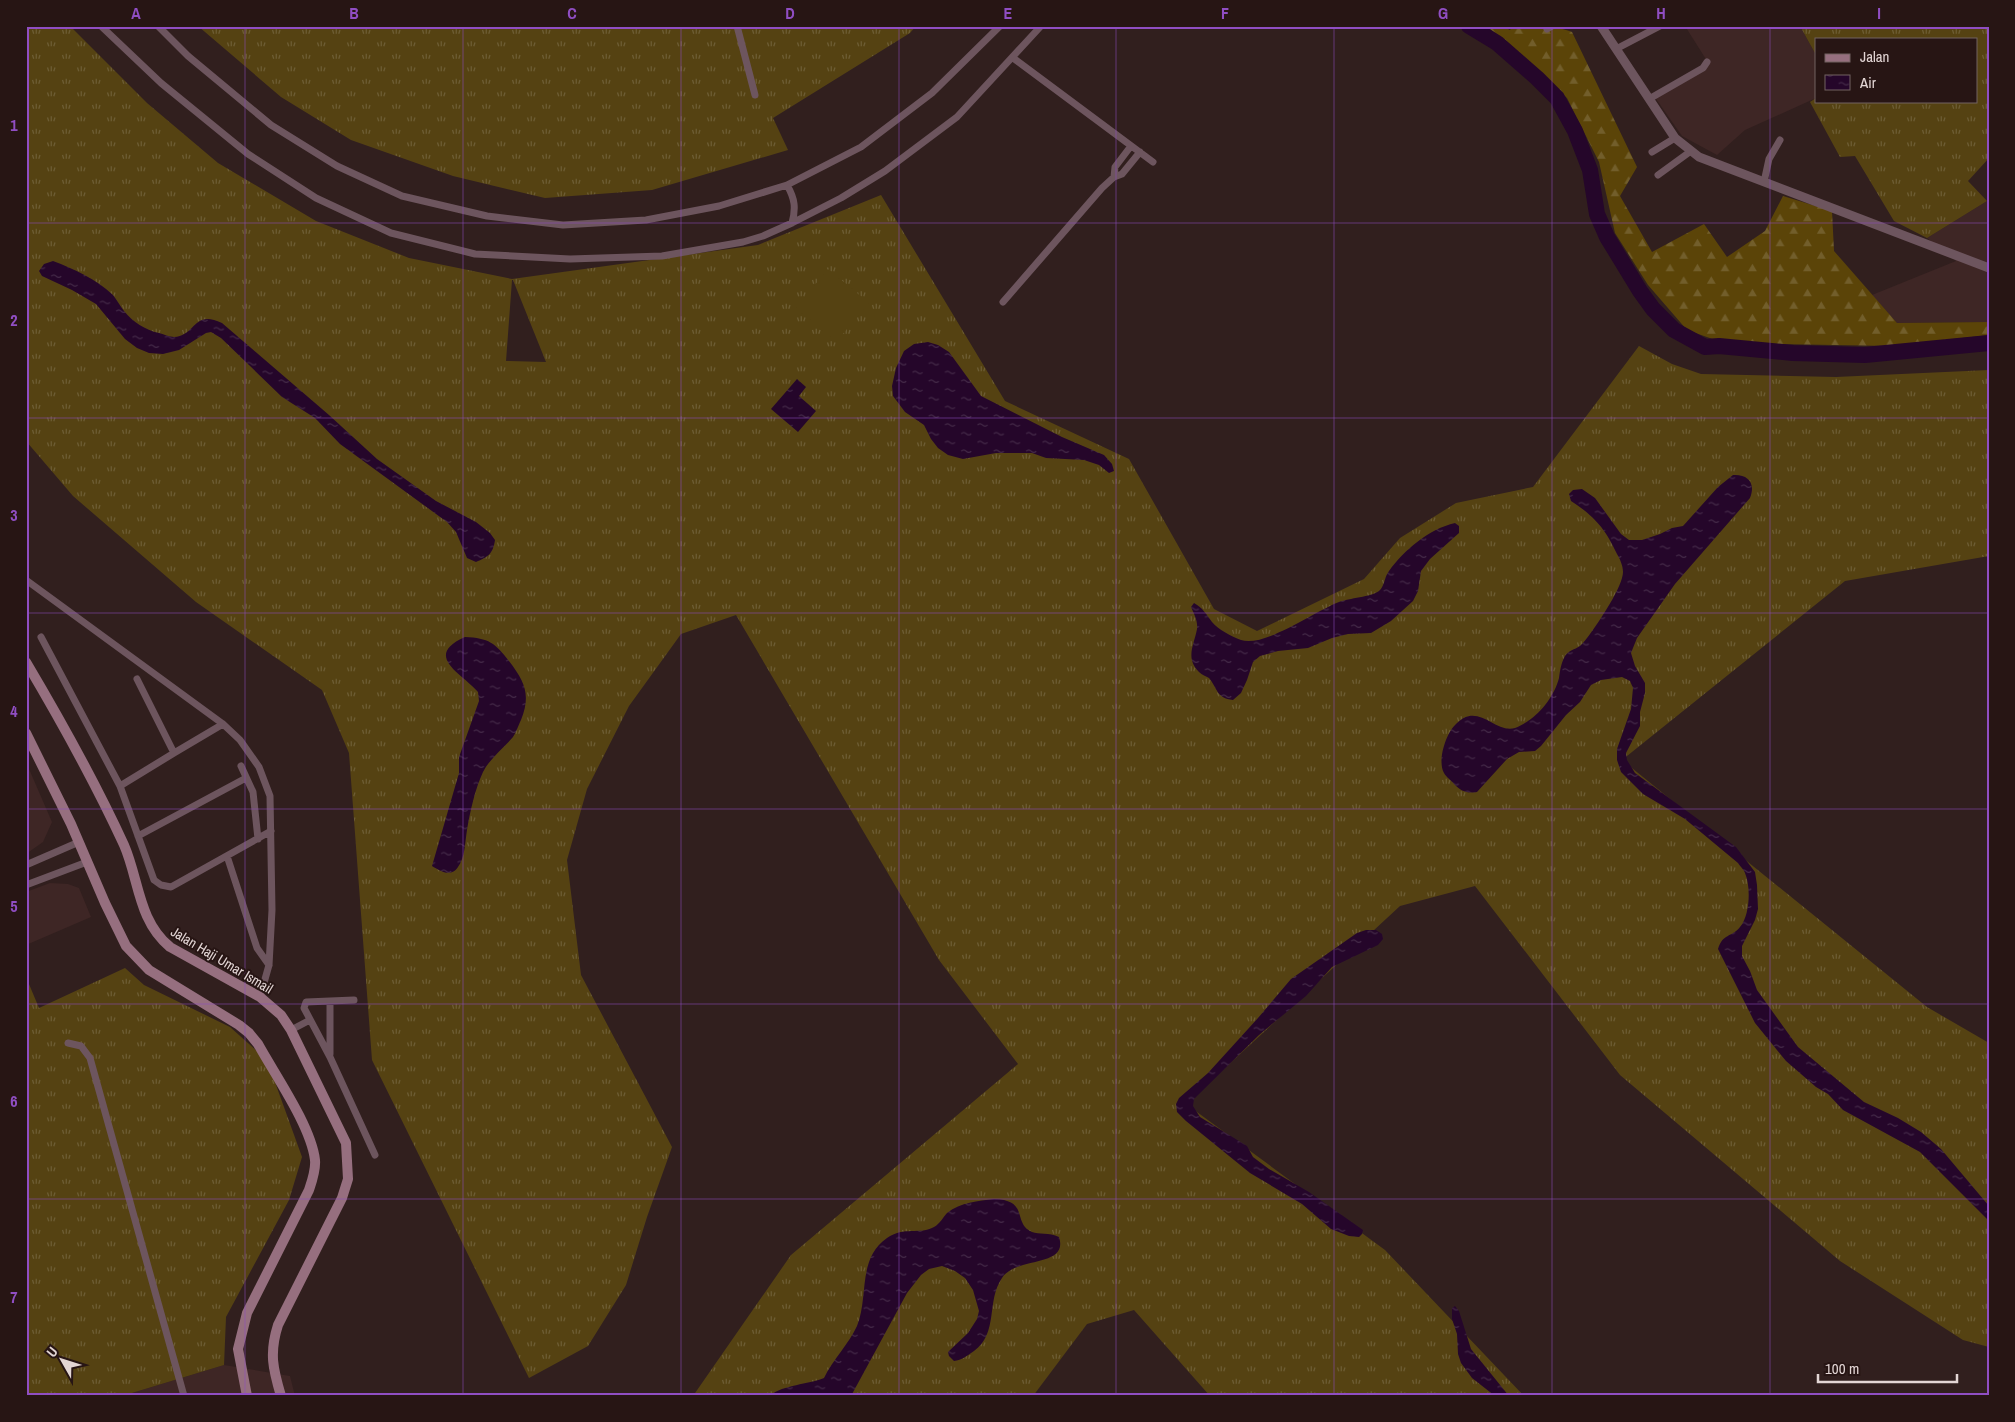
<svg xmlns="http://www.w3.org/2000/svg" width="2015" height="1422" viewBox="0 0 2015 1422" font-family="'Archivo Narrow',sans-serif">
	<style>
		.built { fill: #3e2625 }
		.grass { fill: url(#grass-tufts); fill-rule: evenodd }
		.forest { fill: url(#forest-firs) }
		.park { fill: #554212 }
		.water { fill: url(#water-ripples) }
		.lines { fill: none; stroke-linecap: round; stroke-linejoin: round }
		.river { stroke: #25062a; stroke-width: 16 }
		.minor { stroke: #6d555e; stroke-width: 7 }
		.tertiary { stroke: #6d555e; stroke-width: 9 }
		.secondary { stroke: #966f7f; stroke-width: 10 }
		.grid { fill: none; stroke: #904ec3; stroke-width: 1; stroke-opacity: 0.55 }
		.labels { text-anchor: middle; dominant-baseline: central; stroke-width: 4; stroke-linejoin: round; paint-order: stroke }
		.street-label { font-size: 14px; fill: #e3d6d5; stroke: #271514 }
		.neatline { fill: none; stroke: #904ec3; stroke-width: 2 }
		.grid-label { font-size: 16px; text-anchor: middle; font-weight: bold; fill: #904ec3 }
	</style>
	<defs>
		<pattern id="grass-tufts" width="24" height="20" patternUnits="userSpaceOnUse" patternTransform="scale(1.25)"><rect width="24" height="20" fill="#554212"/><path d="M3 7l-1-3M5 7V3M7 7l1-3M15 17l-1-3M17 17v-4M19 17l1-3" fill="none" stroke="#6d5d34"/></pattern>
		<pattern id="forest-firs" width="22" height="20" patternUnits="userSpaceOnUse" patternTransform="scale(1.25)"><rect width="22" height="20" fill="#5b4408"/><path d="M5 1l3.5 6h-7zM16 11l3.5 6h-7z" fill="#725e2b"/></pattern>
		<pattern id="water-ripples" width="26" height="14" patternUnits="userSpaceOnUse" patternTransform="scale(1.25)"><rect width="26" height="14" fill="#25062a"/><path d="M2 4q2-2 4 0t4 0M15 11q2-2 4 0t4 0" fill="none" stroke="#442a48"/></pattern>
	</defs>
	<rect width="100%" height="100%" fill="#311f1e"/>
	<path class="built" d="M1685 26H1800L1816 55V98L1745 130 1717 155 1682 136 1654 96 1709 64Z
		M1987 201 1989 204V322L1897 323 1872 295 1956 261 1927 238Z
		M26 762 52 822 43 842 26 854Z
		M50 883 68 884 79 888 91 917 26 945V892Z
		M224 1365 290 1376 295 1396H122Z"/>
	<path class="grass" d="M26 26H70L147 103 218 163 316 221 409 258 512 279 758 245 881 195 1005 401 1129 459 1214 609 1257 631 1364 579 1400 538 1456 503 1533 487 1639 346 1672 364 1701 374 1836 377 1989 370V556L1845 581 1622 760 1927 1007 1989 1043V1347L1963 1340 1840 1261 1620 1075 1475 886 1400 906 1186 1104 1385 1250 1524 1396H1210L1134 1310 1087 1324 1033 1396H693L791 1255 1018 1064 939 960 736 615 681 634 629 706 587 789 567 860 581 975 672 1147 647 1217 626 1285 588 1346 529 1378 372 1060 349 753 322 690 196 602 73 496 26 441ZM512 280H513L546 362 506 361Z
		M198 26H625L627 29 634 26H916L910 33 773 118 788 150 652 190 545 198 453 176 351 140 281 97Z
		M1800 26H1989V158L1968 181 1987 201 1927 238 1894 221 1855 156 1840 157 1810 102 1816 98V101H1976V39H1816V55Z
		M125 968 144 985 230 1027 267 1060 302 1157 289 1200 226 1317 224 1365 122 1396H26V977L39 1008Z"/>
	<path class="forest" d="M1486 26H1507L1509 30C1527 21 1554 26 1572 32L1637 167 1620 196 1652 252 1704 224 1727 257 1765 231 1783 196 1832 211 1834 251 1897 323 1989 322V335L1891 346 1724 343 1687 330 1648 285 1615 233 1599 162 1567 98 1502 38Z"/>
	<path class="park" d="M828 269 869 303 836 342 796 308Z"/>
	<path class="water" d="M53 261C74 269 96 279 113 295 117 300 120 306 124 311 133 322 145 330 159 333 163 334 170 337 174 337 196 336 193 309 222 323L329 415 377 459 436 501 476 522 490 533 495 540C493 554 488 557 476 562L467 558 456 532 447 522 340 444 315 418 282 397 221 338 211 332 206 333 179 350 163 354 149 353 137 348 125 339 96 304 72 290 42 276 39 271 44 264Z
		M928 342 938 345 949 352 981 396 1062 437 1104 455 1112 464 1114 471 1109 473 1099 465 1084 460 1046 458 1032 453H996L963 459 948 455 938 448 931 439 924 425 905 412 893 396 892 386 896 368 904 351 914 344Z
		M797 379 806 387 799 396 816 411 798 432 771 409Z
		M1733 475C1748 474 1756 483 1750 498L1675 584 1637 638 1631 653 1635 666 1645 683V693L1640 712V726L1626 753 1627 760 1635 773 1736 847 1755 872 1757 885 1758 909 1755 920 1742 946V956L1750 971 1757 990 1798 1047 1864 1102 1898 1118 1921 1132 1941 1149 1989 1206V1221L1920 1152 1843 1110 1828 1094 1816 1087 1786 1061 1755 1023 1718 949C1723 933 1731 938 1740 927 1750 915 1751 887 1745 873 1744 870 1740 866 1738 863L1685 819 1643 794 1621 772 1617 760V749L1631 709 1633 688 1630 681 1622 677 1601 680 1591 685 1580 702 1566 715 1541 746 1535 751 1519 752 1507 759 1477 792C1467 794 1461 791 1454 784 1451 780 1446 777 1444 773 1437 761 1446 733 1456 724 1478 701 1495 734 1515 728 1519 727 1525 723 1528 721 1542 712 1555 694 1559 678 1560 671 1561 663 1565 656 1569 650 1574 650 1580 646 1583 643 1587 638 1590 634 1599 622 1623 586 1623 572 1623 566 1620 559 1617 554 1605 528 1594 516 1571 501L1569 494 1573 490 1582 489 1595 498 1621 534 1629 540H1642L1660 534 1672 528 1683 526 1718 487Z
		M1455 523 1459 526V533L1430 559 1421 571 1418 591 1413 601 1391 621 1371 633 1348 634 1332 638 1308 648 1278 651 1260 656 1253 662 1247 680 1241 693 1233 700C1216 698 1218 689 1209 678 1206 676 1202 675 1199 672 1185 658 1194 645 1197 629 1198 621 1194 614 1191 607L1194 603C1203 608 1206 614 1212 622 1219 630 1231 636 1241 640 1264 648 1315 611 1339 602 1349 598 1371 597 1379 591 1385 586 1384 577 1389 571 1404 550 1429 529 1455 523Z
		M465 637C489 638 495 643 509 661 525 682 531 695 521 720 518 726 516 733 513 737 503 749 490 758 483 772 475 789 470 812 467 830 465 842 465 858 458 867 451 878 440 871 432 866L459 773V757L479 701 478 692C463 674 422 656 465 637Z
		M1366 930H1376L1382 934 1383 939 1378 945 1332 967 1306 996 1259 1035 1194 1099 1193 1106 1200 1117 1247 1146 1253 1157 1269 1169 1309 1192 1363 1230 1362 1234 1359 1237 1349 1236 1331 1229 1302 1204 1250 1173 1186 1121 1177 1112 1176 1104 1179 1098 1208 1073 1258 1018 1291 979 1357 933Z
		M994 1199C1030 1200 1012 1223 1032 1232 1039 1235 1049 1232 1059 1237 1069 1268 1016 1256 1002 1278 986 1301 999 1333 974 1351 967 1356 962 1360 954 1361L949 1356 948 1352 968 1333 977 1319 979 1311 973 1290 965 1278 955 1271 942 1266 929 1269 921 1275 907 1293 851 1396H769C785 1384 807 1385 824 1378 833 1359 849 1344 857 1326 869 1296 857 1259 887 1238 904 1226 920 1235 934 1227 940 1224 943 1217 947 1213 961 1202 978 1201 994 1199Z
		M1455 1306 1459 1311 1471 1349 1509 1396H1495L1472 1378 1461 1363 1458 1354 1457 1334 1452 1319V1308Z"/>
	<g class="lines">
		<path class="river" d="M1469 26 1497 43 1537 78 1557 98 1575 131 1590 170 1597 214 1607 237 1640 291 1653 309 1674 330 1705 347 1719 346 1793 353 1865 355 1989 343"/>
		<path class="minor" d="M101 26 161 83 248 154 316 198 391 233 475 254 570 259 662 256 743 242 763 236 792 223 841 198 885 171 957 117 1041 26
			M158 26 188 56 271 125 337 166 402 196 487 216 563 225 646 220 719 206 787 185 861 147 932 93 1000 26
			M737 26 755 95
			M1547 29 1552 26
			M1616 49 1660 26
			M1013 58 1153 162
			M1649 99 1696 72 1703 68 1707 62
			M1652 152 1675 138
			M1658 175 1691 151
			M1114 177 1115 167 1131 146
			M1764 182 1769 159 1780 140
			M787 185C795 199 796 208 792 223
			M1003 302 1102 188 1114 177 1122 174 1140 152
			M26 580 223 724 240 740 259 767 270 796 272 910 269 965 260 997
			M41 637 120 786 154 880 161 885 171 887 271 831
			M174 753 223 724
			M241 766 253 792 258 839
			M120 786 174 753 137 679
			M138 836 246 778
			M227 856 257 948 269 965
			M26 865 79 842
			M26 885 87 862
			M354 1000 306 1002 304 1008 330 1057 375 1155
			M330 1002V1054
			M291 1030 310 1020
			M68 1043 81 1046 90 1058 184 1396"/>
		<path class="tertiary" d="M1601 26 1675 138 1699 157 1989 268"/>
		<path class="secondary" d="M26 662C61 721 95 782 124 845 139 879 138 921 170 947L260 997 281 1015 291 1030 346 1143 348 1179 342 1198 278 1325C269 1353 273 1369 281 1396
			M26 733 71 824 105 903 126 946 149 970 239 1025 249 1033 258 1044C275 1075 311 1126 315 1160 316 1170 312 1181 309 1190L247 1313 238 1349 247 1396"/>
	</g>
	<path class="grid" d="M245 26V1396M463 26V1396M681 26V1396M899 26V1396M1116 26V1396M1334 26V1396M1552 26V1396M1770 26V1396M26 223H1989M26 418H1989M26 613H1989M26 809H1989M26 1004H1989M26 1199H1989"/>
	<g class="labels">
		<g class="street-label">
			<text transform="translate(222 960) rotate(31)">Jalan Haji Umar Ismail</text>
		</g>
	</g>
	<rect width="2015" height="1422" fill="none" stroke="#271514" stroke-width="55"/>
	<rect x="1815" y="38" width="162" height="65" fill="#271514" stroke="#726261"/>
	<rect x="1825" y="54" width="25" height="8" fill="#966f7f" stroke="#726261"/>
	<text x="1860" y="62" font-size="15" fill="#e3d6d5">Jalan</text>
	<rect x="1825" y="75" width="25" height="15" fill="url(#water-ripples)" stroke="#726261"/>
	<text x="1860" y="88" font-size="15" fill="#e3d6d5">Air</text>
	<g transform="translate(62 1360) rotate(309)" stroke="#271514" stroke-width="4" paint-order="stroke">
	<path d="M0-4L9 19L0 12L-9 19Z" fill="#e3d6d5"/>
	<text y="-8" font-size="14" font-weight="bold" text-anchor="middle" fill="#e3d6d5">U</text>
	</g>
	<path d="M1818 1374v8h139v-8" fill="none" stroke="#e3d6d5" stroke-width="2.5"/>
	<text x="1825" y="1374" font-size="15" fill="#e3d6d5" stroke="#271514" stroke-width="4" paint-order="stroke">100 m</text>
	<rect x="28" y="28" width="1960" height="1366" class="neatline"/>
	<g class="grid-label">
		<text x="136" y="19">A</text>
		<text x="354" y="19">B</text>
		<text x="572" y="19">C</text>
		<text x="790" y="19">D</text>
		<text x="1008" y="19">E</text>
		<text x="1225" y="19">F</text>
		<text x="1443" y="19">G</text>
		<text x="1661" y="19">H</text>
		<text x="1879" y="19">I</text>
		<text x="14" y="131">1</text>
		<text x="14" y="326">2</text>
		<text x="14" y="521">3</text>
		<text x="14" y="717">4</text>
		<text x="14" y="912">5</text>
		<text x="14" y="1107">6</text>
		<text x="14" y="1303">7</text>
	</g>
</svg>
